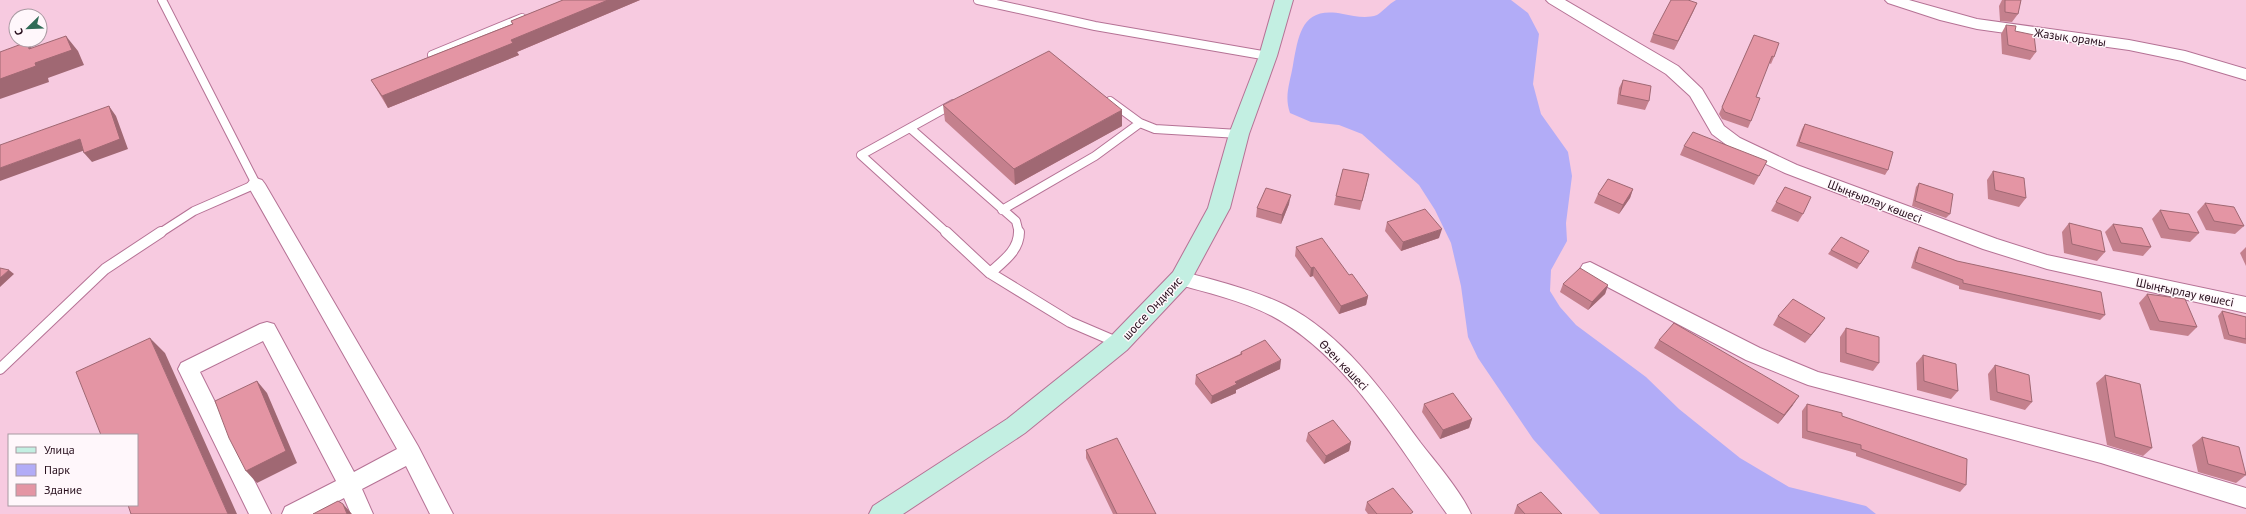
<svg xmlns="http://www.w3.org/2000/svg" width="2246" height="514" viewBox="0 0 2246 514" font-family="'PT Sans',sans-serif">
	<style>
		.green { fill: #b2acf7 }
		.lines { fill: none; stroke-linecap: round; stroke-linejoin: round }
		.lane-far1-casing { stroke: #b57295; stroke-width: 10 }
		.lane-casing { stroke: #b57295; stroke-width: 12 }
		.street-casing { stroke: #b57295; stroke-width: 2 }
		.secondary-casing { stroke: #b57295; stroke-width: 2 }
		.lane-far1 { stroke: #fff; stroke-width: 8 }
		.lane { stroke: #fff; stroke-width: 10 }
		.street { fill: #fff; fill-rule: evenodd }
		.secondary { fill: #c3efe2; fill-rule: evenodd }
		.wall { fill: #c4808d }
		.shaded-wall { fill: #a06873 }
		.building { fill: #e495a4; stroke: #a06873 }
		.labels { text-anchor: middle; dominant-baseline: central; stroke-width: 3; stroke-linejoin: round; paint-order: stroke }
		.street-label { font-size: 12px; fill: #260d1b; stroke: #fff7fb }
	</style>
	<rect width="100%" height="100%" fill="#f7cae0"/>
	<path class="green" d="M1396 0H1511L1528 13 1539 34 1533 84 1541 114 1568 152 1572 176 1566 223 1567 241 1551 270 1550 291 1560 307 1576 325 1646 377 1679 409 1740 458 1789 487 1866 506 1876 514H1600L1533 439 1478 358 1468 337 1461 286 1451 243 1435 210 1419 185 1362 134 1339 125 1311 122 1290 113C1284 96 1290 83 1293 65 1299 33 1302 6 1343 14 1354 16 1366 19 1377 15 1382 12 1389 4 1396 0Z"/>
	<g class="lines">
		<defs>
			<path id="lane-far1" d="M978 0 1095 26 1268 56
				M432 55 522 18
				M1110 101 1140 123 1155 129 1239 134
				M910 128 1016 221 1019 233
				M1002 210 1095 156 1140 123
				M160 233 194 211 256 184 162 0
				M947 233 861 155 953 104"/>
			<path id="lane" d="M946 232 990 273 1070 322 1119 343
				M990 273C1002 262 1019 251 1019 232
				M0 369 105 269 161 232"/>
			<path id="street" d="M1546 0H1565L1678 66 1702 89 1724 126 1740 138 1797 165 1997 239 2047 255 2246 297V313L2047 269 1983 249 1785 173 1728 146 1712 134 1690 96 1666 74 1549 3Z
				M1885 0H1909L1977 19 2129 40 2185 51 2246 69V80L2182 61 2129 50 1977 29 1940 20 1888 3Z
				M256 178 262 180 265 184 418 446 453 514H430L406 466 362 489 373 514H351L344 498 314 514H282L285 507 336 481 263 341 200 372 271 514H249L178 369 181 363 260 324 267 322 274 324 354 472 397 449 247 184 250 180Z
				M1590 262 1760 348 1818 372 2101 445 2246 488V508L2101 463 1808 385 1746 360 1583 274 1580 269 1583 264Z
				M1181 271C1216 281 1252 289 1285 305 1342 334 1383 391 1420 442 1437 464 1460 490 1471 514H1447C1398 446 1347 356 1272 316 1241 300 1207 293 1174 283L1171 278 1174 273Z"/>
			<path id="secondary" d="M1275 0H1293L1277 56 1249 134 1230 208 1189 284 1127 350 1025 433 903 514H869L873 506 1007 419 1111 336 1173 272 1208 208 1229 134 1259 56Z"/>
		</defs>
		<use href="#lane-far1" class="lane-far1-casing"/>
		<use href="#lane" class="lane-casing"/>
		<use href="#street" class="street-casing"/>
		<use href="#secondary" class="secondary-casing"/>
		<use href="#lane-far1" class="lane-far1"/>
		<use href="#lane" class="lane"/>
		<use href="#street" class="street"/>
		<use href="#secondary" class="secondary"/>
	</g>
	<path class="wall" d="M563 0H640L517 52 519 55 388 108 371 80 512 24 511 21Z
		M2002 0H2021L2018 14 2012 22 2000 21 1999 6Z
		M1697 3 1693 12 1674 50 1650 42 1653 34Z
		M2006 25 2015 31 2036 52 2030 60 2002 54 2001 34Z
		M1754 35 1774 57 1771 64 1769 63 1756 97 1751 121 1748 128 1722 119 1719 114Z
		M1623 80 1649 101 1645 110 1617 104 1619 88Z
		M943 105 1122 126 1015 185 945 121Z
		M1805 124 1888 170 1885 175 1796 146 1802 129Z
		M1684 146 1767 161 1754 185 1680 155Z
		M1993 171 2026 198 2019 207 1988 199 1987 180Z
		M1367 183 1360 210 1334 205 1336 196Z
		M1919 183 1950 214 1946 218 1912 206 1916 187Z
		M1785 187 1803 214 1798 222 1771 211Z
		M1633 189 1630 198 1619 214 1594 203 1598 194Z
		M2205 203 2244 226 2235 234 2206 230 2197 212Z
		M1289 204 1281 224 1256 217 1257 208Z
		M2160 210 2199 233 2190 242 2161 238 2152 219Z
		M1387 222 1439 238 1401 251 1385 231Z
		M2069 223 2105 252 2097 261 2064 253 2062 232Z
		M2113 224 2151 247 2143 256 2113 251 2105 232Z
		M1296 247 1349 275 1368 296 1366 305 1339 314 1313 276 1310 277 1295 256Z
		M1919 247 2105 315 2100 320 1959 289V286L1911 268 1916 252Z
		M2246 247V266L2240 253Z
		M1831 250 1869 251 1857 269 1828 254Z
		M1563 284 1608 285 1605 294 1588 310 1560 292Z
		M2147 294 2197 327 2188 336 2150 330 2139 303Z
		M2222 311 2246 317V344L2224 339 2218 316Z
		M1778 316 1819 326 1805 343 1773 325Z
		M1846 328 1879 363 1873 371 1840 362V337Z
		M1659 340 1793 405 1778 424 1654 348Z
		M1241 352 1280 369 1236 390V393L1211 404 1195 384 1196 375 1240 354Z
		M1923 355 1958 391 1951 399 1917 390 1916 363Z
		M1995 365 2032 402 2025 410 1990 400 1988 374Z
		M2105 375 2152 448 2143 456 2107 445 2096 383Z
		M1424 404 1472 419 1469 428 1440 439 1422 412Z
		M1807 404 1842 416 1966 485 1960 492 1856 456V453L1802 438V411Z
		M1308 433 1351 442 1349 451 1324 464 1306 441Z
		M2202 437 2246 475 2236 483 2198 472 2192 445Z
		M1086 450 1156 514H1113L1086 458Z
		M1367 502 1412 514H1368L1365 510Z
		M1517 505 1562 514H1514Z"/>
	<path class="shaded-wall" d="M608 0H640L517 52 519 55 388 108 382 96 511 40Z
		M1697 3 1693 12 1674 50 1678 41Z
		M66 36 78 51 84 65 48 78 49 82 0 99V79L29 49 27 42 40 58Z
		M109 106 116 116 128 149 92 162 84 153Z
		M1122 110V126L1015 185 1014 169Z
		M80 139 88 149 0 181V168Z
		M1633 189 1630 198 1619 214 1623 205Z
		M1291 195 1289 204 1281 224 1282 215Z
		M1442 229 1439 238 1401 251 1403 242Z
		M1314 267 1313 276 1310 277 1311 268Z
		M9 270 14 274 0 287V278Z
		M1608 285 1605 294 1588 310 1592 302Z
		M1368 296 1366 305 1339 314 1341 306Z
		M1825 318 1819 326 1805 343 1811 335Z
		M150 338 165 353 237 514H228Z
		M1281 360 1280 369 1236 390V393L1211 404 1212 396 1235 382Z
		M257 381 267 393 297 463 257 483 246 471Z
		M1799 396 1793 405 1778 424 1784 415Z
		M1472 419 1469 428 1440 439 1443 430Z
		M1351 442 1349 451 1324 464 1326 456Z
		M343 504 352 514H347Z"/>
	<path class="building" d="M563 0H608L511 40 513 43 382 96 371 80 513 24 511 21Z
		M1671 0H1688L1697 3 1678 41 1653 34Z
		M2005 0H2021L2018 14 2005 12Z
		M2006 25 2016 26 2015 31 2034 35 2036 52 2008 45Z
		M1754 35 1779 43 1774 57 1772 56 1756 97 1760 98 1751 121 1725 112 1722 107Z
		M66 36 72 50 35 63 36 66 0 79V52L27 42 29 49Z
		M1049 51 1122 110 1014 169 943 105Z
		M1623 80 1651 86 1649 101 1620 95Z
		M109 106 120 139 84 153 80 139 0 168V145Z
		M1805 124 1893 152 1888 170 1799 142Z
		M1693 132 1767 161 1759 176 1684 146Z
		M1343 169 1369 174 1362 201 1336 196Z
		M1993 171 2024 178 2026 198 1995 190Z
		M1608 179 1633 189 1623 205 1598 194Z
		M1919 183 1953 194 1950 214 1915 201Z
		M1785 187 1811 197 1803 214 1776 202Z
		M1266 188 1291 195 1282 215 1257 208Z
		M2205 203 2234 207 2244 226 2214 221Z
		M1425 209 1442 229 1403 242 1387 222Z
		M2160 210 2189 214 2199 233 2169 229Z
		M2069 223 2101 231 2105 252 2072 244Z
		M2113 224 2142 228 2151 247 2121 243Z
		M1841 237 1869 251 1860 264 1831 250Z
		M1322 238 1349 275 1352 274 1368 296 1341 306 1314 267 1311 268 1296 247Z
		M1919 247 1957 261 2101 292 2105 315 1963 283V280L1915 262Z
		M0 268 9 270 0 278Z
		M1580 268 1608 285 1592 302 1563 284Z
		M2147 294 2185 299 2197 327 2159 321Z
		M1793 299 1825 318 1811 335 1778 316Z
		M2222 311 2246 317V339L2229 335Z
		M1674 323 1799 396 1784 415 1659 340Z
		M1846 328 1879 337V363L1846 353Z
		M150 338 228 514H131L128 505H137V435H101L76 372Z
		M1265 340 1281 360 1235 382 1237 384 1212 396 1196 375 1242 354 1241 352Z
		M1923 355 1956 364 1958 391 1924 381Z
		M1995 365 2029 375 2032 402 1997 392Z
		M2105 375 2140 384 2152 448 2115 437Z
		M257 381 286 451 246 471 229 438 215 401Z
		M1453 393 1472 419 1443 430 1424 404Z
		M1807 404 1842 413V416L1967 459 1966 485 1861 449V445L1807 431Z
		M1333 420 1351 442 1326 456 1308 433Z
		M2202 437 2239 447 2246 475 2208 464Z
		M1117 438 1156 514H1117L1086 450Z
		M1393 488 1413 512 1410 514H1377L1367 502Z
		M1541 492 1562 514H1525L1517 505Z
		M338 501 343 504 347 514H313Z"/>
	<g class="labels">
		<g class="street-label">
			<text transform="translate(2070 37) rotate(8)">Жазық орамы</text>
			<text transform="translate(1875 201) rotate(21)">Шыңғырлау көшесі</text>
			<text transform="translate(2185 292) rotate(12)">Шыңғырлау көшесі</text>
			<text transform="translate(1152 308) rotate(-47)">шоссе Ондирис</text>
			<text transform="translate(1344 365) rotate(46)">Өзен көшесі</text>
		</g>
	</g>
	<rect x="8" y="434" width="130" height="72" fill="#fff7fb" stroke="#a899a1"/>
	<rect x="16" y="447" width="20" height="6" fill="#c3efe2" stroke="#a899a1"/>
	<text x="44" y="454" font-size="12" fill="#260d1b">Улица</text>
	<rect x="16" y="464" width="20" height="12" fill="#b2acf7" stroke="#a899a1"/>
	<text x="44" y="474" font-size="12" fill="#260d1b">Парк</text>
	<rect x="16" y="484" width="20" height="12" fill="#e495a4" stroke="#a899a1"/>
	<text x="44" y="494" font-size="12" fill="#260d1b">Здание</text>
	<g transform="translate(28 28) rotate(247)"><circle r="19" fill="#fff7fb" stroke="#a899a1"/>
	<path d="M0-3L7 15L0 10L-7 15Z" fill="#306c57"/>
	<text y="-6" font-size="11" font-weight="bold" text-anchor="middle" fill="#260d1b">С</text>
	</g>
</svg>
